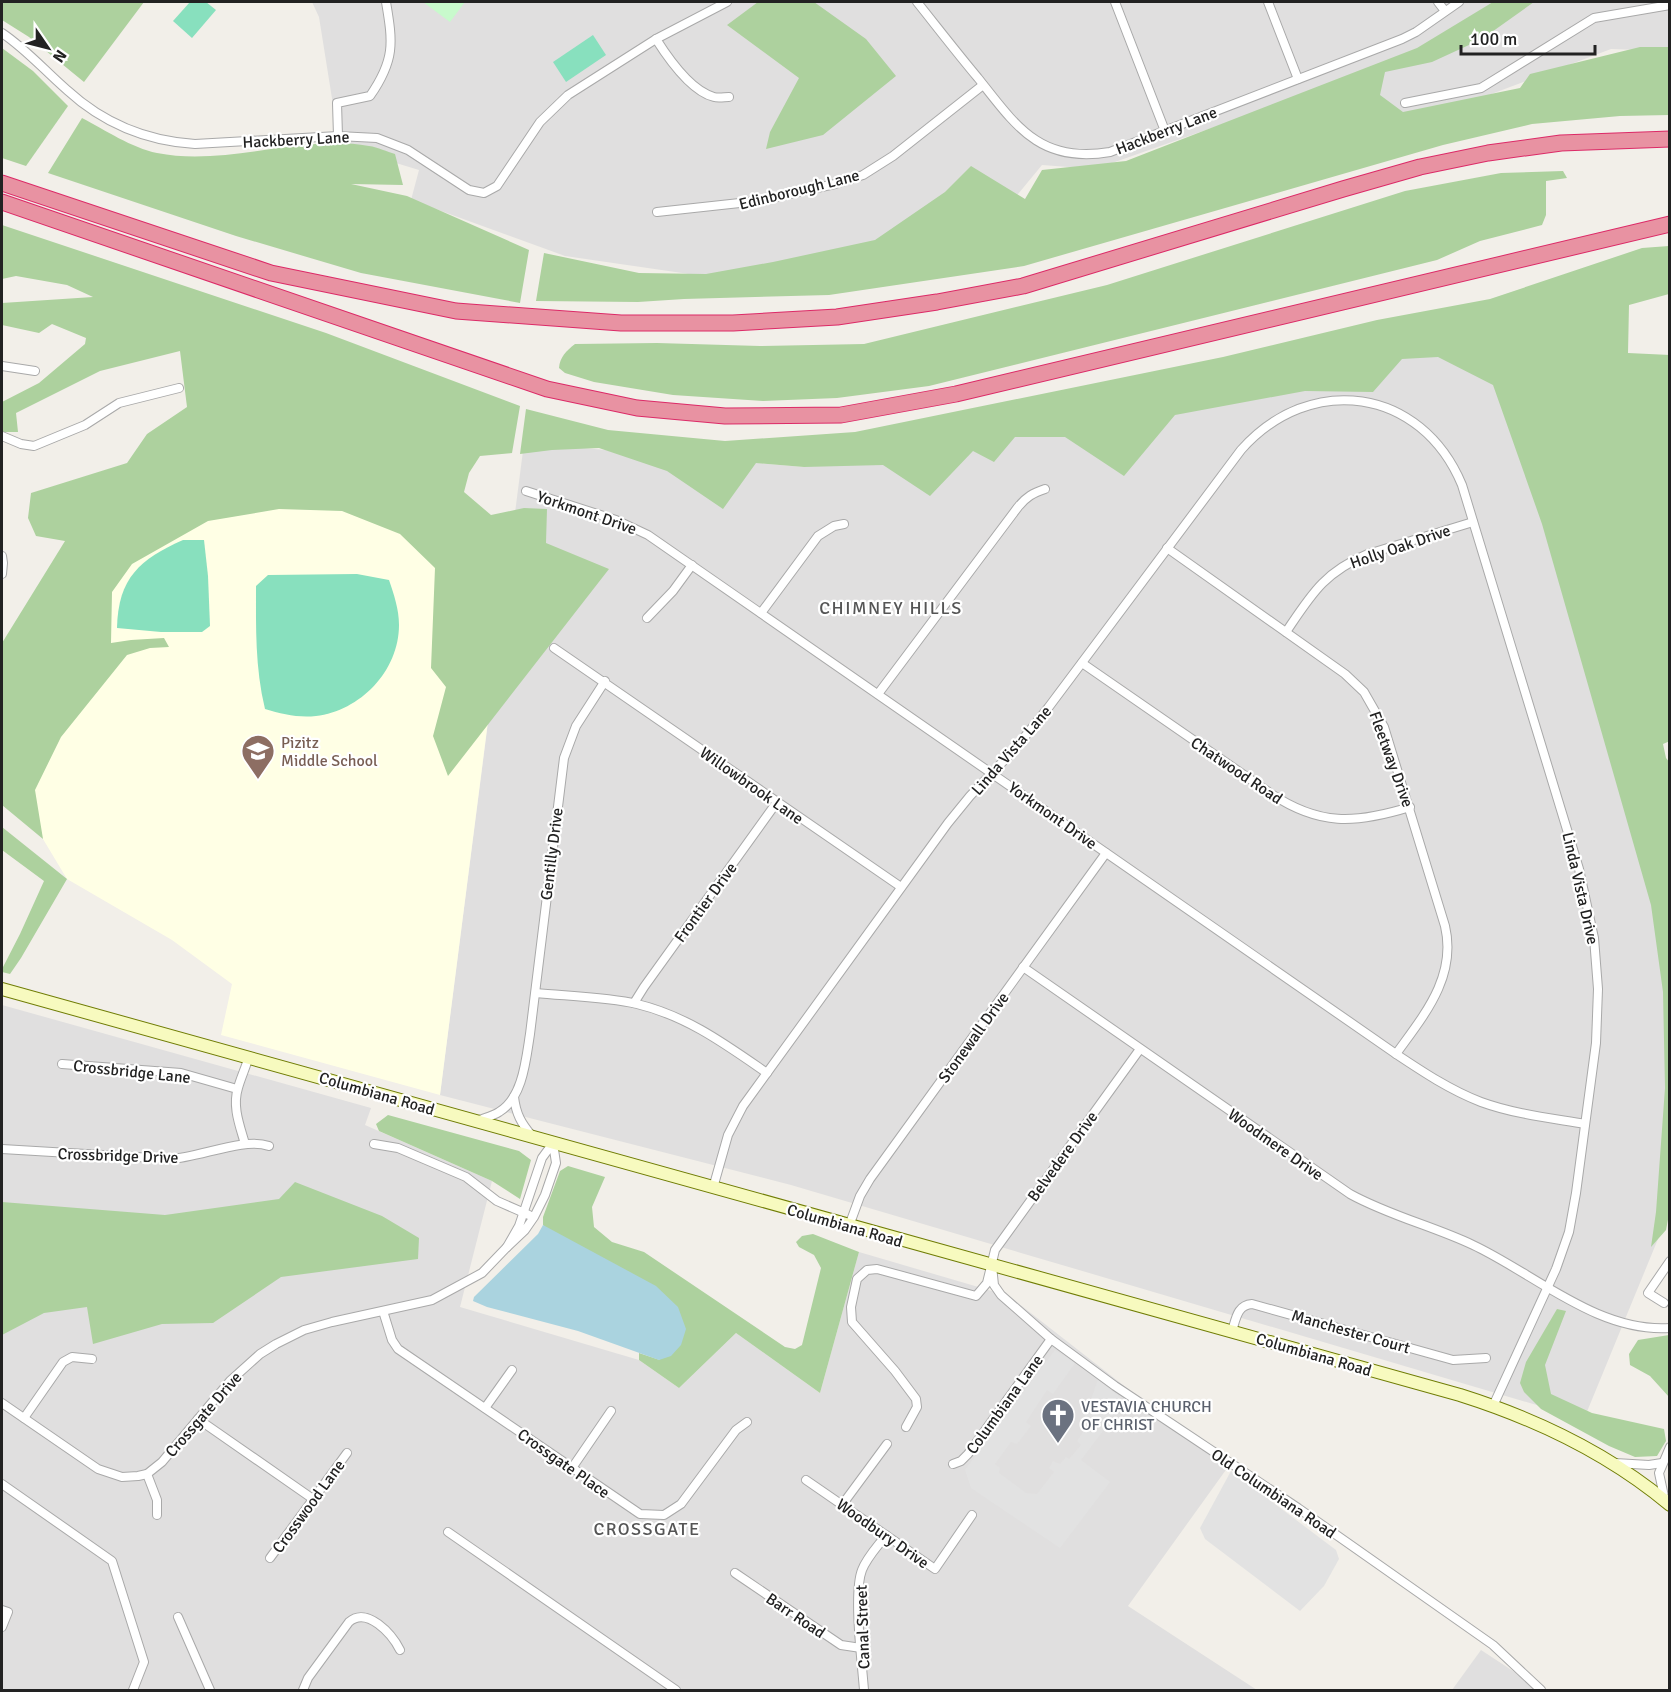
<svg xmlns="http://www.w3.org/2000/svg" width="1671" height="1692" viewBox="0 0 1671 1692" font-family="Signika,sans-serif">
<rect width="100%" height="100%" fill="#f2efe9"/>
<g fill="#e0dfdf">
<polygon points="312,2 1669,2 1670,51 1611,49 1409,125 1320,90 1095,169 1042,165 985,234 758,284 565,256 411,200 419,170 337,145 338,136 319,17"/>
<polygon points="1436,349 1501,379 1665,883 1670,1131 1658,1239 1584,1419 791,1185 440,1095 524,443 804,467"/>
<polygon points="2,1005 371,1108 365,1125 492,1181 460,1307 639,1360 679,1388 736,1333 820,1393 859,1252 1009,1296 1228,1467 1128,1606 1257,1690 2,1690"/>
<polygon points="1481,1650 1542,1690 1452,1690"/>
</g>
<polygon fill="#ffffe5" points="345,491 508,565 440,1095 221,1035 232,984 172,940 67,879 43,839 29,803 88,599 129,551 221,502"/>
<g fill="#add19e">
<polygon points="2,2 144,2 84,82 29,37 2,20"/>
<polygon points="758,2 814,2 866,39 896,76 823,135 766,149 770,132 799,78 727,25"/>
<polygon points="1493,2 1534,2 1482,39 1432,62 1385,72 1380,95 1403,112 1520,88 1530,74 1640,47 1669,47 1669,115 1620,116 1532,124 1443,145 1024,266 829,295 684,299 638,302 536,301 544,253 639,273 706,274 773,262 875,240 945,192 971,166 1025,199 1042,170 1126,161 1417,48"/>
<polygon points="2,48 33,71 68,106 26,166 2,158"/>
<path d="M82,118C105,130 132,148 157,153C226,167 300,134 369,146C378,147 387,152 395,154L403,185L351,184L407,196L529,250L520,303L361,273L236,236L48,173Z"/>
<path d="M1563,171L1567,178L1546,181V215L1542,225L1480,241L1437,260L929,386L837,398L763,401L673,395L594,382L565,373L559,368C560,357 566,351 575,344L657,343L760,346L864,344L1107,285L1405,191L1501,173Z"/>
<polygon points="2,225 326,333 520,406 512,453 480,456 469,473 464,492 491,515 524,508 547,509 546,543 609,569 448,776 433,736 446,687 431,668 435,568 400,534 342,511 279,509 208,521 132,564 112,592 111,643 131,640 164,638 169,647 150,648 127,655 61,737 35,790 43,839 2,805 2,643 65,541 36,536 28,518 31,493 127,463 147,434 187,407 180,351 100,371 16,413 18,432 2,432 2,402 39,383 85,344 86,338 52,324 39,333 2,325 2,303 93,297 67,285 16,276 2,279"/>
<polygon points="1669,246 1669,294 1629,305 1628,353 1670,355 1670,741 1663,744 1666,758 1670,763 1670,1209 1666,1230 1651,1247 1656,1212 1665,1088 1663,992 1651,905 1542,524 1493,385 1438,357 1402,359 1373,392 1305,391 1175,415 1124,476 1065,437 1015,437 994,462 973,451 930,496 883,465 804,467 756,463 723,509 667,471 599,448 552,450 520,454 526,409 608,430 725,441 855,432 1223,357 1377,320 1490,299 1642,248"/>
<polygon points="2,827 67,879 21,958 10,974 2,972 2,969 20,934 44,881 2,850"/>
<polygon points="388,1115 519,1151 531,1160 520,1199 492,1181 379,1131 376,1124"/>
<polygon points="568,1166 605,1177 592,1207 594,1227 612,1242 644,1252 785,1347 795,1349 802,1345 821,1268 814,1255 799,1247 796,1242 802,1236 813,1234 859,1252 820,1393 736,1333 679,1388 639,1360 639,1353 660,1360 543,1225 543,1217 560,1171"/>
<polygon points="295,1182 382,1216 419,1238 418,1259 281,1277 213,1323 162,1324 93,1344 87,1307 44,1313 2,1335 2,1202 165,1215 279,1199"/>
<polygon points="1557,1309 1566,1311 1545,1365 1551,1394 1592,1413 1664,1429 1666,1441 1657,1456 1635,1457 1609,1446 1541,1409 1524,1392 1520,1383 1526,1362"/>
<polygon points="1669,1335 1670,1335 1669,1397 1650,1376 1630,1365 1629,1354 1638,1340"/>
</g>
<polygon fill="#c8facc" points="423,2 465,2 450,22"/>
<g fill="#88e0be">
<polygon points="190,2 206,2 216,10 192,38 173,21"/>
<polygon points="593,35 606,55 566,82 553,62"/>
<path d="M183,540H204L208,576L210,626L202,632H161L117,628C118,578 140,559 183,540Z"/>
<path d="M357,574L389,580C394,595 399,609 399,625C399,671 360,711 316,716C298,718 282,714 265,709C255,667 256,628 256,586L268,575Z"/>
</g>
<g fill="#e2e2e2">
<polygon points="1055,1350 1075,1363 1053,1394 1047,1390 1026,1422 1031,1426 1017,1444 1011,1442 995,1464 1000,1468 999,1473 1026,1493 1037,1494 1054,1472 1049,1468 1053,1461 1060,1464 1066,1457 1069,1459 1081,1445 1077,1441 1089,1423 1084,1418 1098,1380 1120,1397 1109,1423 1081,1460 1110,1482 1060,1548 971,1488 965,1470"/>
<polygon points="1231,1471 1336,1550 1339,1559 1324,1586 1300,1611 1205,1539 1200,1528"/>
</g>
<polygon fill="#aad3df" points="543,1225 656,1286 678,1307 686,1329 681,1345 671,1356 659,1360 578,1331 487,1307 473,1301 474,1297 538,1234"/>
<g fill="none" stroke-linecap="round" stroke-linejoin="round">
<defs>
<g id="minor">
<path d="M917,2C937,27 957,53 978,78C1016,126 1040,164 1110,152L1402,39L1416,32L1459,2"/>
<polyline points="1115,2 1165,131"/>
<polyline points="1268,2 1298,79"/>
<polyline points="1438,2 1445,11"/>
<path d="M2,33C26,49 45,71 67,90C103,123 146,141 195,144L338,136L377,138L408,150L469,190L484,193L497,186L540,122L568,95L656,39L727,2"/>
<path d="M656,39C668,58 691,91 714,97C718,98 725,97 729,97"/>
<polyline points="1405,103 1481,88 1594,18 1670,5"/>
<path d="M338,136L337,103L370,96C395,60 393,43 386,2"/>
<polyline points="657,212 758,201 835,184 863,175 893,156 983,85"/>
<polyline points="2,366 35,371"/>
<polyline points="2,436 21,444 34,446 85,425 119,403 179,388"/>
<path d="M526,491L616,520L648,535L1396,1054C1423,1072 1450,1090 1481,1102C1514,1114 1550,1118 1585,1124"/>
<path d="M1167,548L1345,674L1364,692L1384,727L1445,926C1457,977 1424,1015 1396,1054"/>
<polyline points="2,556 3,563 2,574"/>
<polyline points="761,613 818,536 834,526 844,524"/>
<polyline points="647,618 673,591 692,565"/>
<path d="M1286,632C1311,595 1324,572 1368,554L1473,522"/>
<polyline points="554,648 901,887"/>
<path d="M1082,663L1270,793C1319,826 1355,824 1410,807"/>
<path d="M878,694L1018,507C1026,497 1033,493 1045,489"/>
<path d="M1023,967L1350,1194C1390,1216 1433,1226 1473,1245C1535,1274 1598,1333 1670,1328"/>
<path d="M536,993C566,996 607,997 637,1004C687,1016 725,1044 767,1073"/>
<polyline points="634,1003 644,987 777,802"/>
<polyline points="62,1064 181,1073 237,1089"/>
<path d="M514,1097C516,1114 521,1123 532,1136"/>
<path d="M477,1121C484,1118 493,1116 499,1112C523,1098 526,1059 530,1034L564,758L576,726L605,681"/>
<polygon points="553,1143 556,1163 545,1195 534,1217 525,1230 507,1247 519,1226 542,1158"/>
<path d="M245,1144C240,1126 232,1107 238,1088C241,1077 246,1067 249,1056"/>
<polyline points="374,1144 398,1148 466,1177 497,1201 529,1215"/>
<path d="M2,1149L170,1159C199,1158 243,1137 269,1146"/>
<path d="M713,1188L728,1135L743,1106L948,823L970,796L1014,750L1048,708L1241,450C1310,372 1421,387 1462,485L1579,869L1594,938L1598,989L1596,1043L1576,1193L1569,1232L1556,1269L1493,1406"/>
<polyline points="849,1226 860,1196 870,1179 1106,853"/>
<polyline points="992,1266 994,1285 1001,1295 1051,1339 1115,1386 1298,1508 1493,1645 1541,1690"/>
<polyline points="1664,1303 1648,1293 1670,1261"/>
<polyline points="383,1311 392,1340 398,1349 640,1514 664,1515 681,1504 736,1430 747,1422"/>
<path d="M1232,1331C1236,1319 1237,1305 1252,1304L1453,1360L1486,1358"/>
<polyline points="2,1403 98,1469 122,1477 138,1476 147,1474 162,1462 230,1381 260,1354 276,1344 304,1330 332,1322 432,1300 482,1273 507,1247"/>
<polyline points="485,1408 512,1370"/>
<polyline points="24,1418 63,1362 72,1357 92,1359"/>
<polyline points="198,1419 313,1499"/>
<polyline points="906,1427 917,1407 916,1399 895,1371 852,1322 851,1307 857,1279 867,1270 877,1269 976,1296 987,1283 995,1250 1140,1049"/>
<polyline points="1615,1463 1649,1465 1662,1463"/>
<polyline points="953,1464 961,1461 968,1454 1051,1339"/>
<polyline points="572,1468 611,1411"/>
<polyline points="147,1474 157,1500 157,1515"/>
<polyline points="806,1480 935,1569 972,1515"/>
<polyline points="2,1484 112,1561 144,1662 133,1690"/>
<polyline points="1665,1501 1659,1473 1670,1447"/>
<polyline points="842,1505 887,1444"/>
<polyline points="448,1532 676,1690"/>
<polyline points="270,1558 347,1453"/>
<polyline points="735,1573 841,1645 861,1648"/>
<polyline points="2,1610 8,1612 2,1627"/>
<polyline points="178,1617 210,1690"/>
<path d="M303,1690L308,1678L349,1622C367,1606 392,1634 400,1650"/>
<path d="M864,1690C862,1663 853,1593 862,1570C867,1557 878,1546 886,1535"/>
</g>
<path id="secondary" d="M2,989L1460,1395C1536,1419 1608,1453 1670,1505"/>
<g id="motorway">
<polyline points="2,183 271,273 456,311 621,323 733,323 837,317 937,302 1023,286 1343,189 1420,167 1488,153 1561,143 1670,139"/>
<polyline points="2,202 547,389 637,408 725,416 841,415 956,394 1670,224"/>
</g>
</defs>
<use href="#minor" stroke="#a9a9a9" stroke-width="10"/>
<use href="#secondary" stroke="#707d05" stroke-width="14"/>
<use href="#motorway" stroke="#dc2a67" stroke-width="17"/>
<use href="#minor" stroke="#fff" stroke-width="8"/>
<use href="#secondary" stroke="#f7fabf" stroke-width="12"/>
<use href="#motorway" stroke="#e892a2" stroke-width="15"/>
</g>
<defs>
<symbol id="school-pin" viewBox="-11 -11 22 30"><path d="M0 17L-7.5 6A9.5 9.5 0 1 1 7.5 6Z" fill="#8d6e63" stroke="#fff"/><path d="M0-5L7-2L0 1L-7-2ZM-4 1L0 2.5L4 1V4Q0 6-4 4Z" fill="#fff"/></symbol>
<symbol id="church-pin" viewBox="-11 -11 22 30"><path d="M0 17L-7.5 6A9.5 9.5 0 1 1 7.5 6Z" fill="#6b7280" stroke="#fff"/><path d="M-1.2-6h2.4v3.5h3.3v2.4h-3.3V6h-2.4V-.1h-3.3v-2.4h3.3Z" fill="#fff"/></symbol>
</defs>
<g fill-rule="evenodd">
<use href="#school-pin" x="239" y="732" width="38" height="52"/>
<use href="#church-pin" x="1039" y="1396" width="38" height="52"/>
</g>
<g text-anchor="middle" stroke-width="4.5" stroke-linejoin="round" paint-order="stroke">
<g font-size="16" fill="#222" stroke="#fff">
<text transform="translate(1166 130) rotate(-21)" y="6">Hackberry Lane</text>
<text transform="translate(296 139) rotate(-3)" y="6">Hackberry Lane</text>
<text transform="translate(799 189) rotate(-14)" y="6">Edinborough Lane</text>
<text transform="translate(587 512) rotate(19)" y="6">Yorkmont Drive</text>
<text transform="translate(1400 546) rotate(-19)" y="6">Holly Oak Drive</text>
<text transform="translate(1011 750) rotate(-49)" y="6">Linda Vista Lane</text>
<text transform="translate(1392 759) rotate(70)" y="6">Fleetway Drive</text>
<text transform="translate(1237 770) rotate(34)" y="6">Chatwood Road</text>
<text transform="translate(752 785) rotate(35)" y="6">Willowbrook Lane</text>
<text transform="translate(1053 815) rotate(35)" y="6">Yorkmont Drive</text>
<text transform="translate(551 854) rotate(-83)" y="6">Gentilly Drive</text>
<text transform="translate(1581 888) rotate(77)" y="6">Linda Vista Drive</text>
<text transform="translate(705 902) rotate(-54)" y="6">Frontier Drive</text>
<text transform="translate(973 1037) rotate(-54)" y="6">Stonewall Drive</text>
<text transform="translate(132 1071) rotate(6)" y="6">Crossbridge Lane</text>
<text transform="translate(377 1093) rotate(16)" y="6">Columbiana Road</text>
<text transform="translate(1276 1144) rotate(35)" y="6">Woodmere Drive</text>
<text transform="translate(118 1155) rotate(2)" y="6">Crossbridge Drive</text>
<text transform="translate(1062 1156) rotate(-54)" y="6">Belvedere Drive</text>
<text transform="translate(845 1225) rotate(16)" y="6">Columbiana Road</text>
<text transform="translate(1351 1331) rotate(16)" y="6">Manchester Court</text>
<text transform="translate(1314 1354) rotate(16)" y="6">Columbiana Road</text>
<text transform="translate(1004 1404) rotate(-54)" y="6">Columbiana Lane</text>
<text transform="translate(203 1414) rotate(-49)" y="6">Crossgate Drive</text>
<text transform="translate(564 1463) rotate(35)" y="6">Crossgate Place</text>
<text transform="translate(1274 1493) rotate(34)" y="6">Old Columbiana Road</text>
<text transform="translate(308 1506) rotate(-54)" y="6">Crosswood Lane</text>
<text transform="translate(883 1533) rotate(35)" y="6">Woodbury Drive</text>
<text transform="translate(796 1615) rotate(34)" y="6">Barr Road</text>
<text transform="translate(862 1627) rotate(-92)" y="6">Canal Street</text>
</g>
<g font-size="16" fill="#785e54" stroke="#fff" text-anchor="start">
<text x="281" y="748">Pizitz<tspan x="281" dy="18">Middle School</tspan></text>
</g>
<g font-size="16" fill="#5b616d" stroke="#fff" text-anchor="start">
<text x="1081" y="1412">VESTAVIA CHURCH<tspan x="1081" dy="18">OF CHRIST</tspan></text>
</g>
<g font-size="18" letter-spacing="1.5" fill="#555" stroke="#fff">
<text x="891" y="614">CHIMNEY HILLS</text>
<text x="647" y="1535">CROSSGATE</text>
</g>
</g>
<rect width="1671" height="1692" fill="none" stroke="#222222" stroke-width="6"/>
<g transform="translate(48 48) rotate(125)" stroke="#ffffff" stroke-width="4.5" paint-order="stroke">
<path d="M0-4.5L10 22L0 15L-10 22Z" fill="#222222"/>
<text y="-9" font-size="16" font-weight="bold" text-anchor="middle" fill="#222222">N</text>
</g>
<path d="M1461 45v9h134v-9" fill="none" stroke="#222222" stroke-width="3"/>
<text x="1470" y="45" font-size="18" fill="#222222" stroke="#ffffff" stroke-width="4.5" paint-order="stroke">100 m</text>
</svg>
